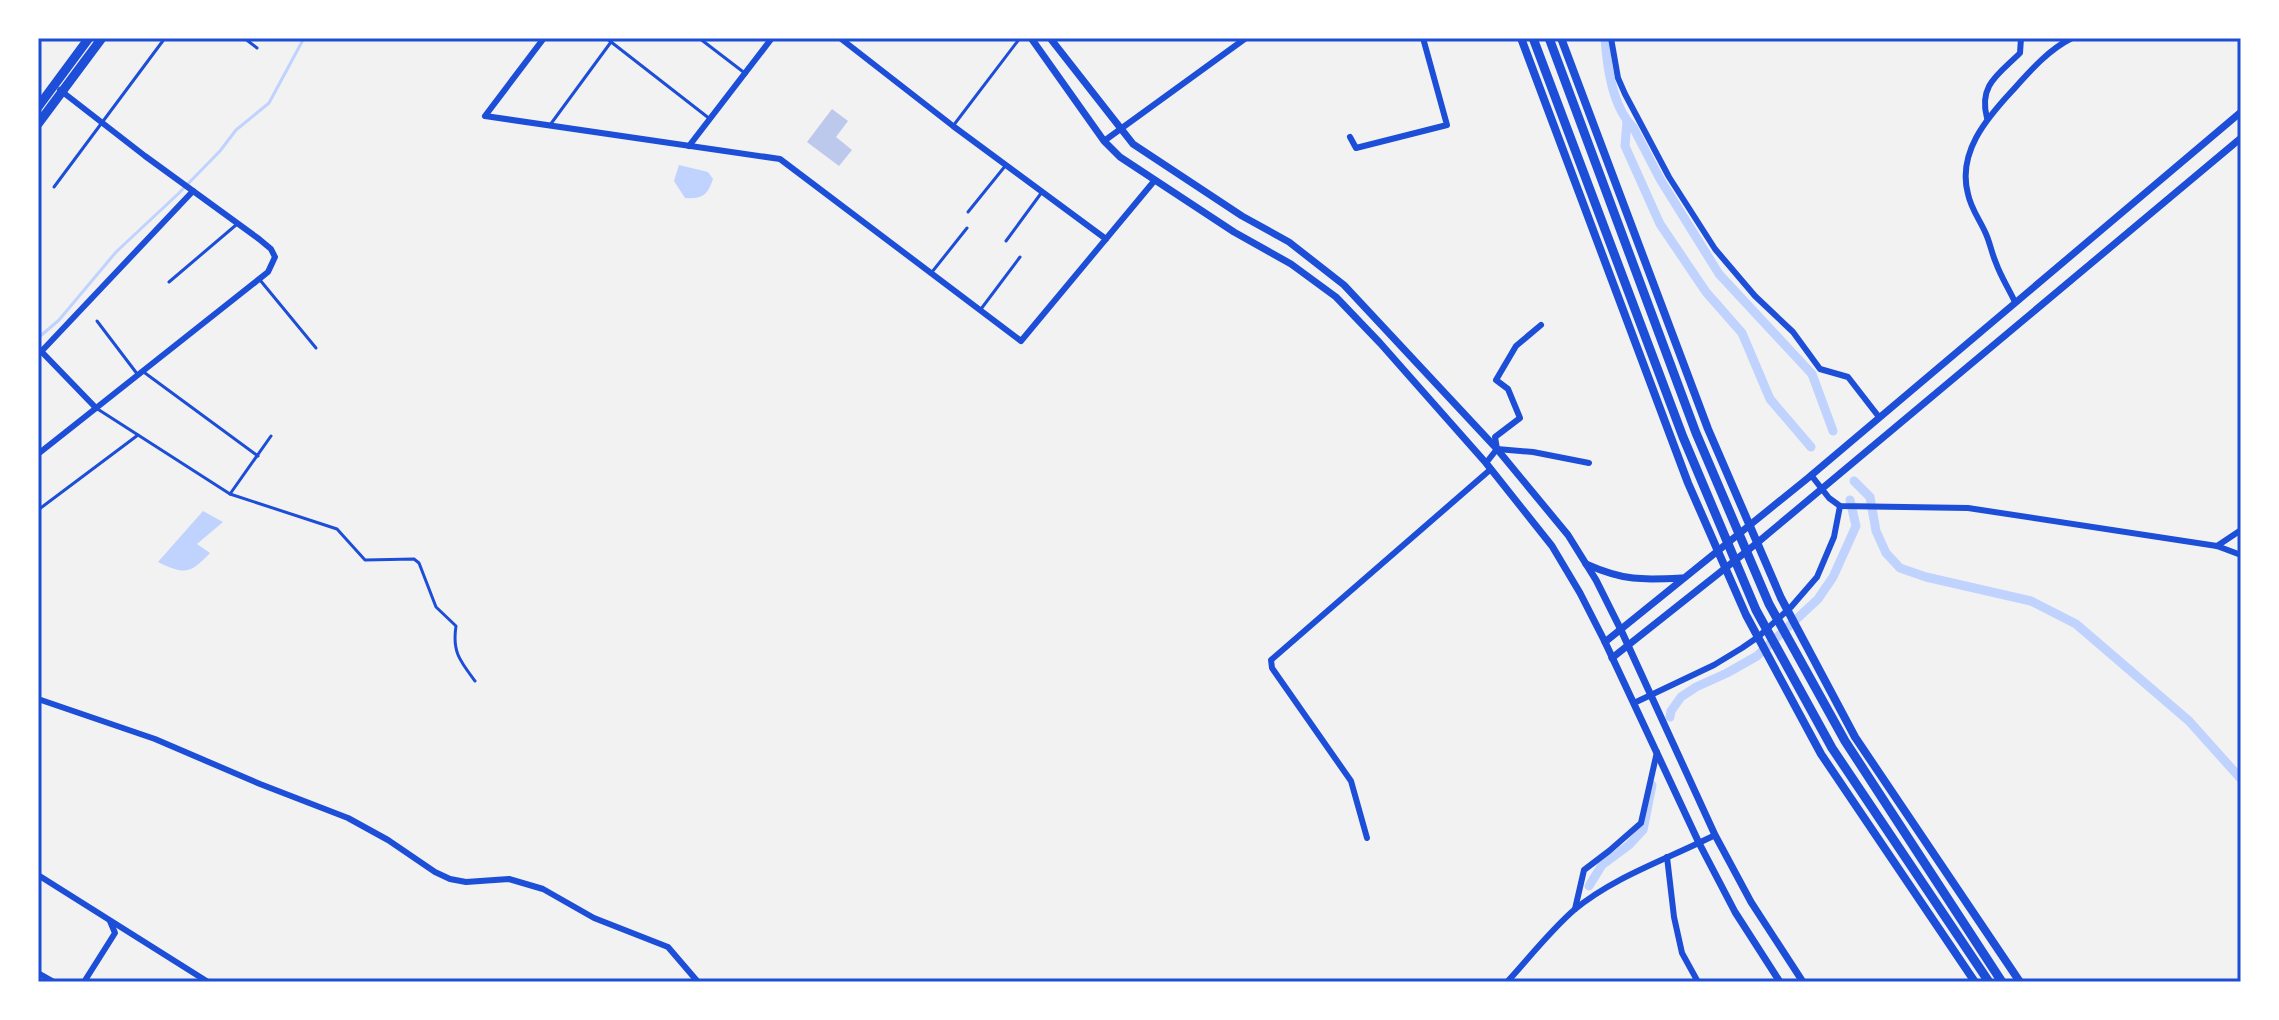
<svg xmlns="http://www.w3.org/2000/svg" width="2279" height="1020" viewBox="0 0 2279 1020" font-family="'Titillium Web',sans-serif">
<rect width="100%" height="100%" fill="#f2f2f2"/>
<g fill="#bfd3fe">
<path d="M679,165L708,172L713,179C707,196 702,199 685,198L674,181Z"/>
<path d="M203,511L223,522L197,544L210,553C190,574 185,575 158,562Z"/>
</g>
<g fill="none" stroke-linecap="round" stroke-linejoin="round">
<polyline stroke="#bfd3fe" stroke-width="3" points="38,338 59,320 116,252 178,194 220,151 236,130 269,103 304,38"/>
<g stroke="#bfd3fe" stroke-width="9">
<path d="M1605,38C1607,66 1612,107 1633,127L1660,179L1719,274L1812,374L1833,431"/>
<polyline points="1627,121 1625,146 1660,224 1706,292 1742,333 1770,399 1811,447"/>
<polyline points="1854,481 1870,497 1876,531 1886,553 1900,568 1926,577 2031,601 2076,624 2189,721 2241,779"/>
<polyline points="1670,717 1671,711 1681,697 1696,687 1727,673 1757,656 1818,599 1833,577 1856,526 1850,500"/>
<polyline points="1589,886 1602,865 1629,845 1643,830 1652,785"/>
</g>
</g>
<polygon fill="#bdc9ec" points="832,109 848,121 836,137 852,150 839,166 807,142"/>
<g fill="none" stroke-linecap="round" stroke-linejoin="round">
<g stroke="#1d4ed8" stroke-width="3">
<polyline points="244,38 257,48"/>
<polyline points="606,38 710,119"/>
<polyline points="699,38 746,74"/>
<polyline points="550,125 611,42"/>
<polyline points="953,126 1020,38"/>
<polyline points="54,187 165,38"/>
<polyline points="968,212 1006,165"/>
<polyline points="1006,241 1042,192"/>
<polyline points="932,272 967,228"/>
<polyline points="260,280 316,348"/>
<polyline points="169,282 236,225"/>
<polyline points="981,309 1020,257"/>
<polyline points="97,321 138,375"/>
<polyline points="145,373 258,456"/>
<path d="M96,408L230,494L337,529L365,560L414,559L419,563L436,607L456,626C452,652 460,661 475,681"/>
<polyline points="230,494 271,436"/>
<polyline points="38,510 138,435"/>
</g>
<g stroke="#1d4ed8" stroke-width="6">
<polyline points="544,38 485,116 780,159 1021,341 1155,180"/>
<polyline points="840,38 953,126 1106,239"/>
<polyline points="1611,38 1618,78 1625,94 1669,177 1715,249 1755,296 1793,332 1820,369 1848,377 1879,417"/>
<path d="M1987,118C1978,85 1999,74 2020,53L2021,38"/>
<polyline points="1350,137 1356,148 1447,125 1423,38"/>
<polyline points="1104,141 1246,38"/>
<polyline points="689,146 772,38"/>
<path d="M2015,302C2009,289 2001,277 1996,263C1992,254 1990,243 1986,234C1980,220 1971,209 1968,194C1957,153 1986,119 2012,91C2030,71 2048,50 2072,38"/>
<polyline points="38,348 96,408"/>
<polyline points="38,355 193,191"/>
<polyline points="1497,449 1495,437 1520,418 1508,389 1496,380 1516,346 1541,325"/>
<polyline points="38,454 268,272 275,257 271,249 259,239 145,156 60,90"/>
<polyline points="1486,463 1497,449 1533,452 1589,463"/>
<polyline points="1811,475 1829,498 1840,506 1968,508 2217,546 2241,555"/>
<polyline points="2217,546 2241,530"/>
<polyline points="38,699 155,739 260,784 348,818 388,840 435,872 450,879 466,882 509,879 543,889 594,918 668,947 698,982"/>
<polyline points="1634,703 1714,665 1742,648 1758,637 1791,607 1817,577 1834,537 1840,506"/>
<polyline points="1367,838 1351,781 1272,668 1271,660 1491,469"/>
<polyline points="1667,857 1674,917 1682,953 1698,982"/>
<polyline points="38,875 208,982"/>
<polyline points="1575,909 1584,870 1609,851 1641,823 1657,752"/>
<polyline points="38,973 54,982"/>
<polyline points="84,982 115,933 110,921"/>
<path d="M1507,982C1529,958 1550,931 1574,910C1615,876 1668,859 1715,835"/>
</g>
<g stroke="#1d4ed8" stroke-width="7">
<polyline points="1031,38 1104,141 1120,157 1234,232 1291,264 1336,297 1380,343 1486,463 1552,546 1580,593 1605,642 1699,843 1735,912 1780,982"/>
<polyline points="1050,38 1133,144 1242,216 1289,242 1344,285 1497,449 1568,535 1596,580 1621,630 1715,835 1751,902 1803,982"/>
<path d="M1586,564C1624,581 1642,580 1682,578"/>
<polyline points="1605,642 1808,478 2241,112"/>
<polyline points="1612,658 1757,543 2241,138"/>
</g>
<g stroke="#1d4ed8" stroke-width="8">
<polyline points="1521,38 1688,483 1746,615 1821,754 1975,982"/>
<polyline points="1561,38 1708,429 1781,598 1855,737 2020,982"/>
</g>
<g stroke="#1d4ed8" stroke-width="9">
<polyline points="38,107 89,38"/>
<polyline points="38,124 102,38"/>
</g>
<g stroke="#1d4ed8" stroke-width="9">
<polyline points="1533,38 1683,437 1756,610 1832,748 1989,982"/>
<polyline points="1549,38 1696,433 1769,604 1845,741 2002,982"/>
</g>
</g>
<rect width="2279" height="1020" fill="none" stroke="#ffffff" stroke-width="80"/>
<rect x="40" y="40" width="2199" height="940" fill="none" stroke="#1d4ed8" stroke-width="3"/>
</svg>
